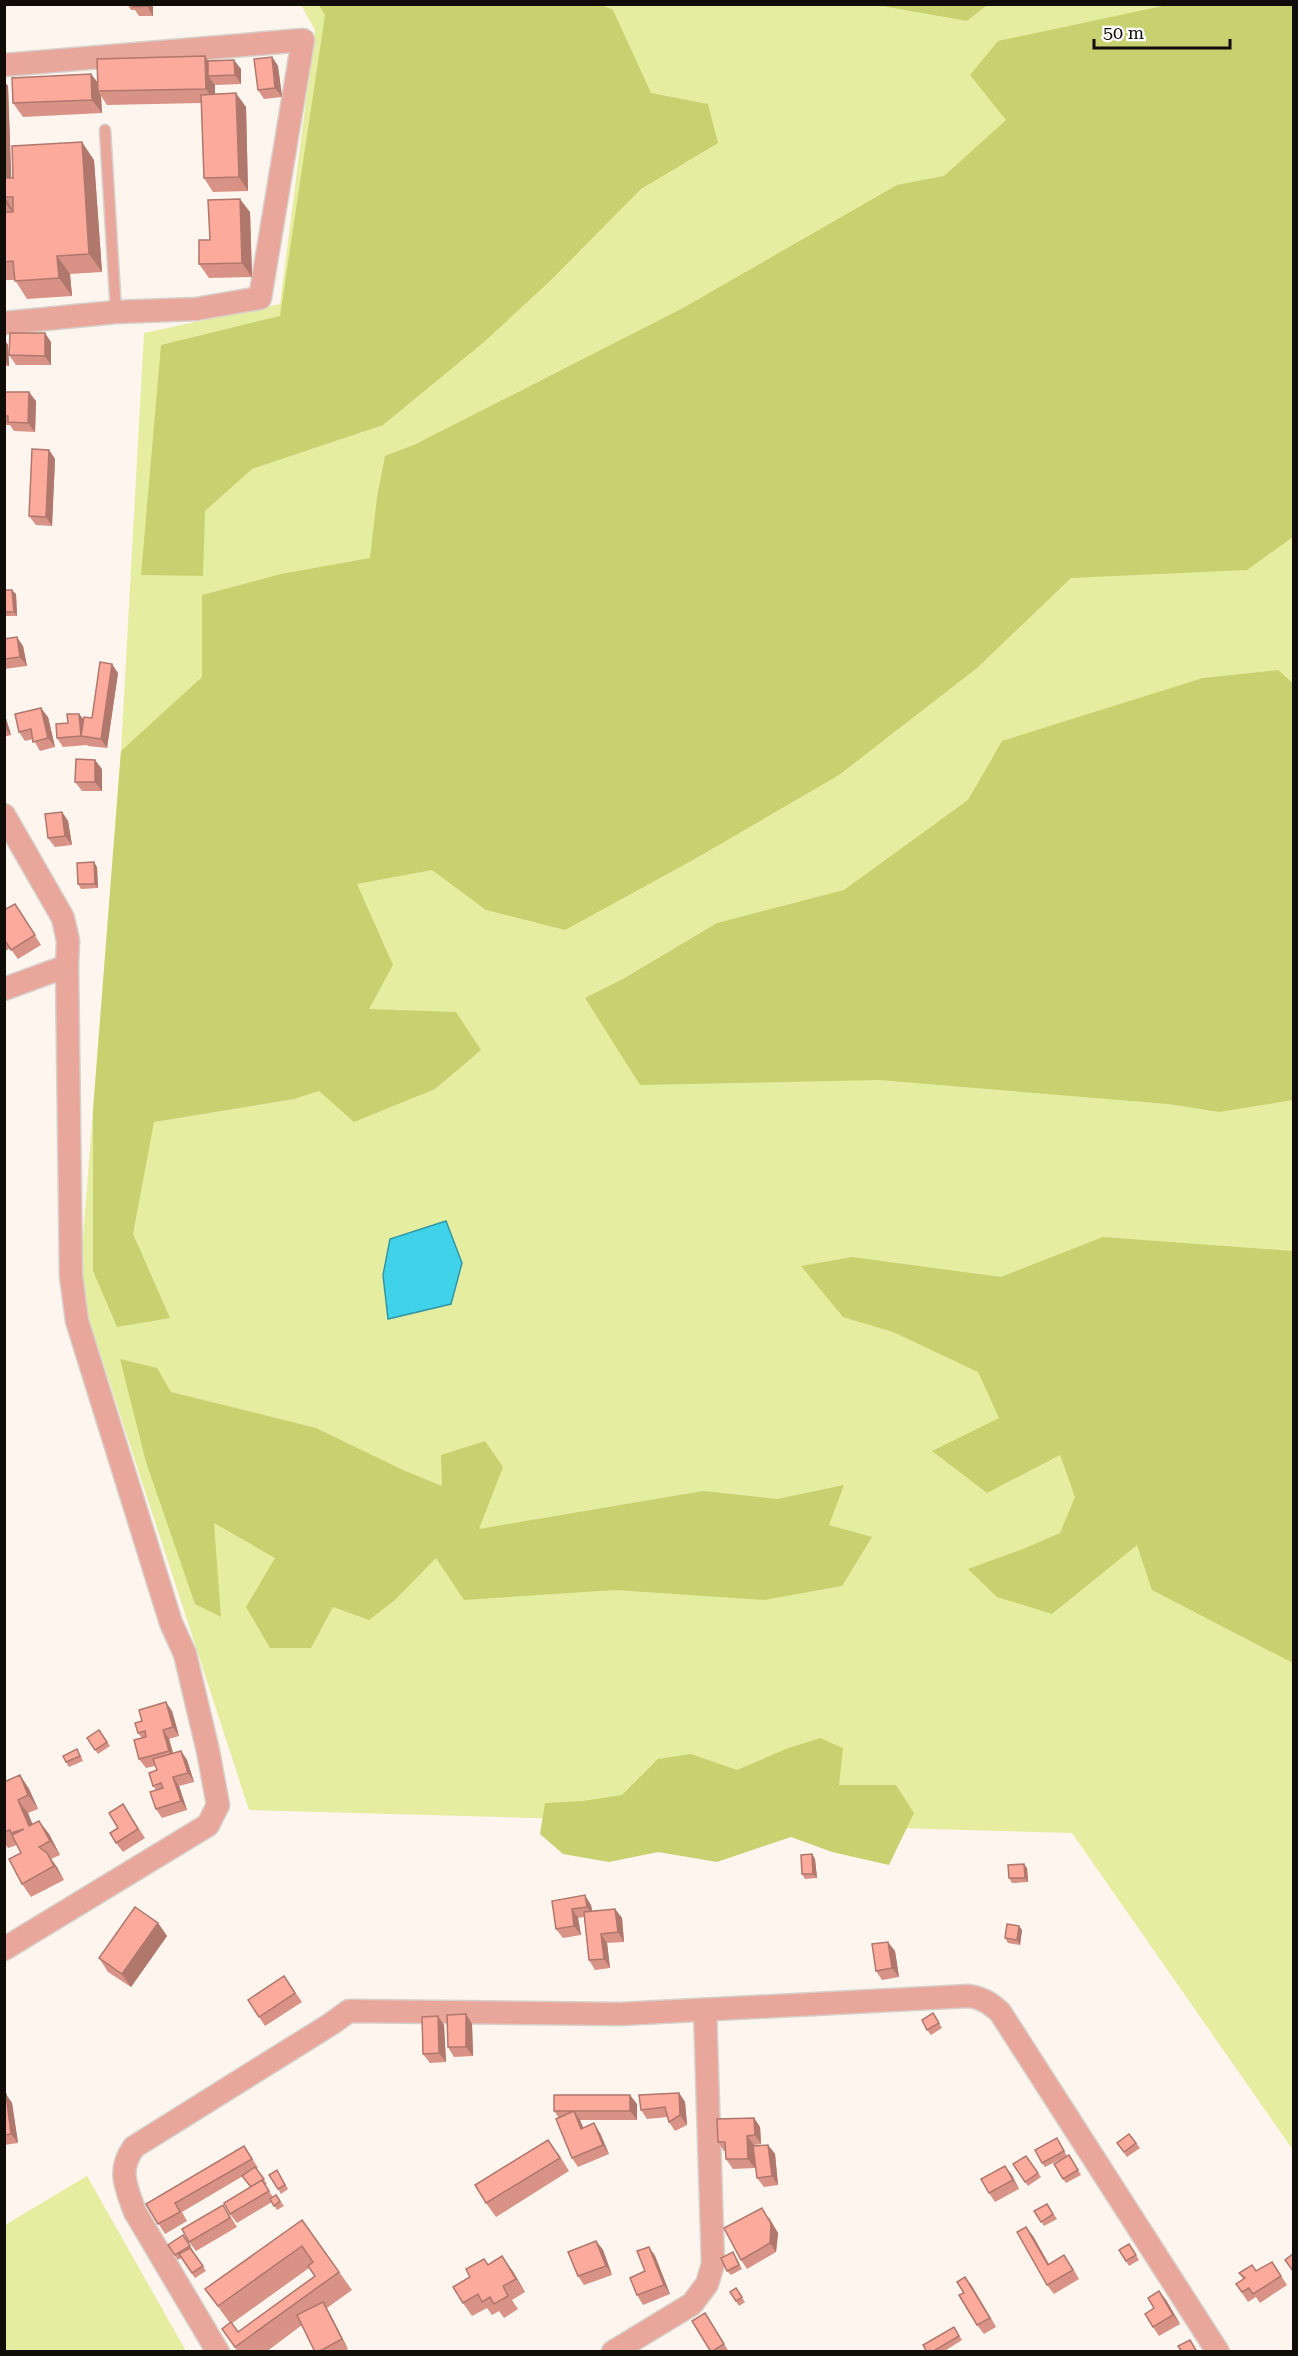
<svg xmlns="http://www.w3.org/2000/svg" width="1298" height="2356" viewBox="0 0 1298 2356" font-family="'Roboto Serif',serif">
<rect width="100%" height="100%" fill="#fef5ef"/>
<g fill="#e5eda1">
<polygon points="301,5 1293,5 1293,2150 1072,1833 249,1810 79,1289 121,751 144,333 280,304 315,30"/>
<polygon points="87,2176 186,2351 5,2351 5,2225"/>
</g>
<g fill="#c8d16f">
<polygon points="1172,4 1293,5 1293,537 1247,570 1071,578 977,668 839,775 693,860 565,930 486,910 432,870 357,884 393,965 369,1009 456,1012 481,1050 435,1089 354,1122 319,1091 294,1099 154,1122 133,1234 170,1318 117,1327 93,1271 93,1111 121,751 202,677 202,595 281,574 370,558 377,497 385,456 416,444 683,308 897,185 944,176 1006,120 970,75 998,41"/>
<polygon points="319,5 601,5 613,10 651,93 708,104 718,143 641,189 549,282 484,342 383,425 252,469 205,511 203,576 141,575 161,345 280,316 325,15"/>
<polygon points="877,5 987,4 987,5 967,21"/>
<polygon points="1278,670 1294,684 1293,1100 1219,1112 1168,1104 879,1080 640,1085 585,998 623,979 717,923 844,890 968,800 1002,741 1203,678"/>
<polygon points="1103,1237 1293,1251 1293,1663 1152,1590 1137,1545 1052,1614 997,1597 968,1569 1023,1549 1060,1533 1075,1497 1060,1455 987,1493 932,1451 999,1418 978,1372 893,1332 843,1317 801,1266 852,1257 1001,1277"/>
<polygon points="120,1359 157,1368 171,1392 316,1428 403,1470 442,1486 441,1455 485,1441 503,1467 479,1529 703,1491 777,1499 844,1485 829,1525 872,1537 842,1586 764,1600 615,1590 464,1600 436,1558 395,1600 369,1620 333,1607 311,1648 270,1648 246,1607 275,1558 214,1523 221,1617 195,1604 146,1462"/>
<polygon points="820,1738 843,1748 839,1785 896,1785 914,1813 889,1865 832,1852 791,1837 717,1862 658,1852 609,1862 563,1854 540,1834 545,1803 583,1801 622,1795 658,1759 691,1754 737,1770 786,1749"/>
</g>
<polygon fill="#40d2e8" stroke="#3297a5" stroke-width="1.5" points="446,1221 462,1263 451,1304 388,1319 383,1275 390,1239"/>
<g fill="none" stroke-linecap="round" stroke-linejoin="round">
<defs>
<polyline id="service" points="105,130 116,312"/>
<g id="minor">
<polyline points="4,65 303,40 260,298 196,309 116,312 4,323"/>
<polyline points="4,815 63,918 68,941 67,966 71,1276 77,1321 171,1623 185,1654 208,1751 218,1805 208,1825 4,1949"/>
<polyline points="4,989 67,966"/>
<path d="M218,2352L135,2212C126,2187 117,2170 134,2147L331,2024L349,2011L621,2014L969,1996C982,1998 990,2003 1000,2012L1218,2352"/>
<polyline points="613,2352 692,2304 707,2284 713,2264 705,2010"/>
</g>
</defs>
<use href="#service" stroke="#d8d0ca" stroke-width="13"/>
<use href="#minor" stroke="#d8d0ca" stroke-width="25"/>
<use href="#service" stroke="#e9a69a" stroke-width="10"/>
<use href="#minor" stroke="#e9a69a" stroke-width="22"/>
</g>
<g fill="#d89286" fill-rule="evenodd">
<polygon points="127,4 153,4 153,16 139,16 135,10 131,10"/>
<polygon points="205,56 208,61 241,69 241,84 215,85 215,94 246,107 248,191 213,192 204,178 201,103 107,105 101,96 102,113 23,117 13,103 91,74 98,83"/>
<polygon points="272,57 278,66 282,97 264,99 258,90"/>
<polygon points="4,81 8,86 11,178 94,160 102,272 70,274 72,296 27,299 15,280 4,280"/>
<polygon points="250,212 252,277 209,278 199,264 210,240"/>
<polygon points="4,339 8,345 9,366 4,366"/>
<polygon points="51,342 51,365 16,365 9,355"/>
<polygon points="4,392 36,401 35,432 14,431 10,425 4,425"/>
<polygon points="49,450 55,459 52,526 36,525 29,516"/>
<polygon points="4,590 16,594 17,616 4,616"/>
<polygon points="4,639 23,646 27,666 4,669"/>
<polygon points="118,673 107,748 88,746 87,745 63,747 57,738 68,723 79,714 84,720 92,718"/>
<polygon points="4,712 11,735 4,737"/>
<polygon points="48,717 55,747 40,751 33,739 25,741 19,732"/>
<polygon points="102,769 102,791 82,791 75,782"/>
<polygon points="62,812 68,821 72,845 55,847 48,838"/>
<polygon points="97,867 98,888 81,889 78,884"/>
<polygon points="15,904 41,945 18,959 10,948 4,952 4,910"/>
<polygon points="172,1711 179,1736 169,1739 173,1753 181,1751 187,1760 194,1782 179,1786 187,1810 162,1818 156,1809 156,1790 153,1786 157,1770 155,1766 146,1768 139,1759 142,1738 138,1733"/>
<polygon points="99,1730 110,1746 98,1754 87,1738"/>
<polygon points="80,1754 83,1761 69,1767 66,1762"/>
<polygon points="20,1775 29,1789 38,1809 28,1813 32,1824 39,1821 49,1834 60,1855 51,1859 64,1880 31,1897 22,1884 21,1853 17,1845 8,1848 4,1843 4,1782"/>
<polygon points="123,1804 145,1838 123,1852 116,1843"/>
<polygon points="812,1854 815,1859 817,1878 805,1879 802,1874"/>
<polygon points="1027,1868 1028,1882 1012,1883 1009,1878"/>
<polygon points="552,1901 591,1905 592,1911 615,1909 622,1918 624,1942 607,1943 610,1968 595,1970 589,1960 584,1917 578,1918 581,1935 563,1938 556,1929"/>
<polygon points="158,1923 167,1936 131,1987 108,1972 99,1958"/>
<polygon points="1022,1930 1020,1945 1008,1943 1005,1938"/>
<polygon points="895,1951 899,1977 882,1980 876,1971"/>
<polygon points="284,1976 302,2002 265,2026 248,2000"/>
<polygon points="933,2013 942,2028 931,2035 927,2030"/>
<polygon points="466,2014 472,2024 473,2056 454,2057 448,2047"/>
<polygon points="444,2025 446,2062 430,2063 423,2054"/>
<polygon points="679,2093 685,2102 687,2125 675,2131 669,2122 668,2117 647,2119 641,2110"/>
<polygon points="4,2094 12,2103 18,2143 4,2145"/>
<polygon points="637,2104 637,2120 580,2120 583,2128 600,2133 609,2154 578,2167 572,2158 559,2118 554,2111"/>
<polygon points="754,2118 760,2127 761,2144 754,2145 754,2146 768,2145 775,2154 778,2185 764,2187 757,2178 754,2154 755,2168 733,2169 726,2159 726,2151 724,2151 718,2142"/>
<polygon points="1129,2134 1140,2148 1127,2157 1117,2143"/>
<polygon points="1060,2143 1067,2156 1045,2167 1042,2163"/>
<polygon points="558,2153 569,2171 496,2217 486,2203"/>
<polygon points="250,2155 258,2168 256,2169 267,2184 265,2185 273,2197 276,2195 284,2206 277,2210 272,2202 237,2223 230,2214 251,2187 243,2176 182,2212 187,2221 165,2234 146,2204"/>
<polygon points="1069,2155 1081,2175 1066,2183 1063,2179"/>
<polygon points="1026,2156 1041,2177 1028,2186 1013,2164"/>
<polygon points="1005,2166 1019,2189 995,2202 989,2193"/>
<polygon points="280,2175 288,2189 281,2194 278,2189"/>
<polygon points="1047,2204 1057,2219 1044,2226 1034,2211"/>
<polygon points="229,2214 237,2227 196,2251 189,2242"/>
<polygon points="769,2217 778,2233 776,2252 747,2269 741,2260"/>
<path d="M302,2220L352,2290L327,2308L348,2349L343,2352H315L302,2325L266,2352H238L222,2329L230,2323L205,2289ZM309,2268L315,2277L238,2332L231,2324Z"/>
<polygon points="183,2235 206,2271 195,2278 181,2258 178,2260 168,2245"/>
<polygon points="1033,2236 1049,2264 1071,2265 1079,2279 1054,2294 1047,2285"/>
<polygon points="596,2241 603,2250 612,2275 584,2285 578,2276"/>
<polygon points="1129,2244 1139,2260 1129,2266 1119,2250"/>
<polygon points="649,2247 655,2256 670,2294 643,2305 637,2295 645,2271"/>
<polygon points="736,2257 742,2269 731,2275 727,2271"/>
<polygon points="488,2265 512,2270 525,2292 512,2300 518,2309 504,2318 499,2311 492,2315 487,2308 472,2316 463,2303 470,2277"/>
<polygon points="1256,2271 1278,2271 1287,2285 1260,2303 1256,2297 1248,2302 1236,2284 1243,2279 1239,2273"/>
<polygon points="965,2277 996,2327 984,2334 977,2325 964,2293"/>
<polygon points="736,2288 745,2302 739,2306 730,2292"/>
<polygon points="1166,2300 1180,2324 1159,2336 1153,2327 1154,2308"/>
<polygon points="705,2313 711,2322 729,2352 711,2352"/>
<polygon points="954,2327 962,2340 943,2352 927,2352"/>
</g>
<g fill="#b0776d">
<polygon points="147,4 153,4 153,16 147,6"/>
<polygon points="205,56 214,70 208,76 215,85 215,103 206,89"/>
<polygon points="272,57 278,66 282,97 275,88"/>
<polygon points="234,60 241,69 241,84 235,75"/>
<polygon points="91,74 101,87 98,91 101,96 102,113 92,100"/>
<polygon points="4,81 8,86 12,197 5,197 12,209 13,213 4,201"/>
<polygon points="236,93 246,107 248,191 239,177"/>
<polygon points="82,142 94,160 102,272 89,254"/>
<polygon points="240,199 250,212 252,277 242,263"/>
<polygon points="57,256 70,274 72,296 59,278"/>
<polygon points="45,333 51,342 51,365 45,356"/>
<polygon points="4,339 8,345 9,366 4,359"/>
<polygon points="29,392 36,401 35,432 28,423"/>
<polygon points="49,450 55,459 52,526 46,517"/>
<polygon points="12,590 16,594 17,616 14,612"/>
<polygon points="17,637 23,646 27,666 20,657"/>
<polygon points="112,664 118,673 107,748 101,739"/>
<polygon points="41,708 48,717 55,747 48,738"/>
<polygon points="4,712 11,735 4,727"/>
<polygon points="79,714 86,723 81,736 87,745 81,736"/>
<polygon points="95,760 102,769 102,791 95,782"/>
<polygon points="62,812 68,821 72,845 65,836"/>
<polygon points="94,862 97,867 98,888 95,884"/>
<polygon points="166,1702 172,1711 179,1736 173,1727"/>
<polygon points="163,1730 169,1739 175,1760 169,1751"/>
<polygon points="181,1751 187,1760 194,1782 188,1773"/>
<polygon points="20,1775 29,1789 38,1809 28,1795"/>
<polygon points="173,1777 179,1786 187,1810 181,1801"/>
<polygon points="18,1800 28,1813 39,1840 29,1826"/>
<polygon points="39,1821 49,1834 60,1855 50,1841"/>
<polygon points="47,1853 57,1867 64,1880 54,1866"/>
<polygon points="812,1854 815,1859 817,1878 813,1874"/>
<polygon points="1024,1864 1027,1868 1028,1882 1025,1878"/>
<polygon points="585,1895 591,1905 593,1916 587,1907"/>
<polygon points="572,1909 578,1918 581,1935 574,1926"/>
<polygon points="615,1909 622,1918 624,1942 618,1932"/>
<polygon points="158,1923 167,1936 131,1987 122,1974"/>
<polygon points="1019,1926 1022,1930 1020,1945 1017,1940"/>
<polygon points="601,1934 607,1943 610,1968 604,1959"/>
<polygon points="888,1942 895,1951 899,1977 892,1968"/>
<polygon points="466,2014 472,2024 473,2056 466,2047"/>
<polygon points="438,2016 444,2025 446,2062 439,2053"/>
<polygon points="679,2093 685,2102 687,2125 680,2115"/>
<polygon points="6,2094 12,2103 18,2143 11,2134"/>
<polygon points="630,2095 637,2104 637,2120 630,2111"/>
<polygon points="574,2111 580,2120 588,2138 581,2129"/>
<polygon points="754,2118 760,2127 761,2144 755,2135"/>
<polygon points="594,2123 600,2133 609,2154 603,2145"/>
<polygon points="747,2136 754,2145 755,2168 748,2159"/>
<polygon points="768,2145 775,2154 778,2185 772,2176"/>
<polygon points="1005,2166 1012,2175 1019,2189 1013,2180"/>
<polygon points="762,2208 778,2233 776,2252 770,2243"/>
<polygon points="1026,2227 1033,2236 1054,2274 1048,2265"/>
<polygon points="596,2241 603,2250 612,2275 606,2266"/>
<polygon points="649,2247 655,2256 670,2294 664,2285"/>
<polygon points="502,2256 512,2270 525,2292 516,2279"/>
<polygon points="965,2277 972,2286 996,2327 990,2318"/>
<polygon points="1159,2291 1166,2300 1180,2324 1173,2315"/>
<polygon points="323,2302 329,2312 348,2349 342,2339"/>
</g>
<g fill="#fbaa9c" stroke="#b0776d" stroke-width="1.5">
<polygon points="133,4 147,4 147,6 133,7"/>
<polygon points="205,56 206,89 98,91 97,59"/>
<polygon points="272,57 275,88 258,90 254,59"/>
<polygon points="234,60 235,75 208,76 208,61"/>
<polygon points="91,74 92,100 13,103 12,78"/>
<polygon points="236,93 239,177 204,178 201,95"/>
<polygon points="82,142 89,254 57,256 59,278 15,281 13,261 4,262 4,212 13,212 13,197 5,197 4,195 4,178 13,178 12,146"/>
<polygon points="240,199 242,263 199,264 199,240 210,240 208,200"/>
<polygon points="10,333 45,333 45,356 9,355"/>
<polygon points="4,392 29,392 28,423 8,422 8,416 4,416"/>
<polygon points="32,449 49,450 46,517 29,516"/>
<polygon points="4,590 12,590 14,612 4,612"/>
<polygon points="17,637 20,657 4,659 4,639"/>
<polygon points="100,662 112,664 101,739 81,736 84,717 92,718"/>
<polygon points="41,708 48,738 33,742 31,729 19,732 15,714"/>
<polygon points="67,714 79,714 81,736 57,738 56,724 68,723"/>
<polygon points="76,759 95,760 95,782 75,782"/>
<polygon points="62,812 65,836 48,838 45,814"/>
<polygon points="94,862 95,884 78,884 77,863"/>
<polygon points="15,904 35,935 11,950 4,939 4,910"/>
<polygon points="166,1702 173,1727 163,1730 169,1751 139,1759 134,1740 146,1737 145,1731 138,1733 135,1723 142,1721 139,1710"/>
<polygon points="99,1730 107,1742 95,1750 87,1738"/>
<polygon points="77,1749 80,1756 66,1762 63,1756"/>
<polygon points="181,1751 188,1773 173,1777 181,1801 156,1809 150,1792 163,1788 161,1783 153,1786 149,1773 157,1770 153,1759"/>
<polygon points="20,1775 28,1795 18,1800 29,1826 39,1821 50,1841 39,1847 47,1853 54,1866 22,1884 9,1859 21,1853 12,1835 24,1829 11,1833 10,1830 4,1832 4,1782"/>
<polygon points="123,1804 138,1829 116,1843 110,1833 118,1828 109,1813"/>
<polygon points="812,1854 813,1874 802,1874 801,1855"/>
<polygon points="1024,1864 1025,1878 1009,1878 1008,1865"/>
<polygon points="585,1895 587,1907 572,1909 574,1926 556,1929 552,1901"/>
<polygon points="135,1907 158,1923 122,1974 99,1958"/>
<polygon points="615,1909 618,1932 601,1934 604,1959 589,1960 584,1912"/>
<polygon points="1007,1924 1019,1926 1017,1940 1005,1938"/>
<polygon points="888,1942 892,1968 876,1971 872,1944"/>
<polygon points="284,1976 295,1993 259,2017 248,2000"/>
<polygon points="933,2013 939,2023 927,2030 922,2020"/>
<polygon points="466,2014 466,2047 448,2047 447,2015"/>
<polygon points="438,2016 439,2053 423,2054 422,2017"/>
<polygon points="679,2093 680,2115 669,2122 665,2107 641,2110 639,2095"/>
<polygon points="4,2094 6,2094 11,2134 4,2135"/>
<rect x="554" y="2095" width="76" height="16"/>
<polygon points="574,2111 581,2129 594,2123 603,2145 572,2158 556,2119"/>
<polygon points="754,2118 755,2135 747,2136 748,2159 726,2159 725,2142 718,2142 717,2119"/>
<polygon points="1129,2134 1136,2143 1124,2152 1117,2143"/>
<polygon points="1057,2138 1064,2151 1042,2163 1035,2150"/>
<polygon points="548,2140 560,2158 486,2203 475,2185"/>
<polygon points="768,2145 772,2176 757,2178 753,2146"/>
<polygon points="244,2146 252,2159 175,2203 180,2212 158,2224 146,2204"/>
<polygon points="1069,2155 1078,2170 1063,2179 1054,2164"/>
<polygon points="1026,2156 1038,2173 1025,2182 1013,2164"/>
<polygon points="1005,2166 1013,2180 989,2193 981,2179"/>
<polygon points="255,2167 264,2179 251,2187 242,2176"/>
<polygon points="277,2170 285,2185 278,2189 269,2175"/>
<polygon points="262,2180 269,2191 230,2214 224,2203"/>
<polygon points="276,2195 280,2201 274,2206 270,2199"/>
<polygon points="1047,2204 1053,2214 1041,2222 1034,2211"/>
<polygon points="223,2205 230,2218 189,2242 182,2229"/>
<polygon points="762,2208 771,2224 770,2243 741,2260 724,2228"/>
<polygon points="302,2220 339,2272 235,2347 222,2329 231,2322 238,2332 315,2276 308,2266 313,2262 302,2246 218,2306 205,2289"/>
<polygon points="1026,2227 1048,2265 1064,2255 1073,2270 1047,2285 1017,2232"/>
<polygon points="183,2235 190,2246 175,2255 168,2245"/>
<polygon points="596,2241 606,2266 578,2276 568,2252"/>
<polygon points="1129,2244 1136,2255 1126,2261 1119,2250"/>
<polygon points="649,2247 664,2285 637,2295 630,2278 645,2271 637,2251"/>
<polygon points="190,2248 203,2266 192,2273 179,2254"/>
<polygon points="733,2252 739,2265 727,2271 721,2258"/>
<polygon points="1293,2254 1293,2271 1285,2260"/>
<polygon points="502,2256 516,2279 503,2286 508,2296 494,2304 490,2297 482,2302 478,2294 463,2303 453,2287 470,2277 466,2269 484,2259 488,2265"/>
<polygon points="1272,2262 1281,2276 1253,2294 1249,2288 1242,2292 1236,2284 1245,2278 1239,2273 1252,2265 1256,2271"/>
<polygon points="965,2277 990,2318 977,2325 959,2295 964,2293 957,2282"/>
<polygon points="736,2288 742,2297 736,2301 730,2292"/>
<polygon points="1159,2291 1173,2315 1153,2327 1145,2314 1154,2308 1148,2298"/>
<polygon points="323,2302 342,2339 318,2352 315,2352 297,2315"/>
<polygon points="705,2313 724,2344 711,2352 692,2321"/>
<polygon points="954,2327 959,2336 932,2352 927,2352 923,2345"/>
<polygon points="1190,2340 1197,2352 1182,2352 1178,2346"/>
</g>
<rect width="1298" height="2356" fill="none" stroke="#100c08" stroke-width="12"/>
<path d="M1094 39v9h136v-9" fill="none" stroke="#100c08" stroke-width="3"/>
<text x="1103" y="39" font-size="18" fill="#100c08" stroke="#ffffff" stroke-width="4.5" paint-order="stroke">50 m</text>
</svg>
